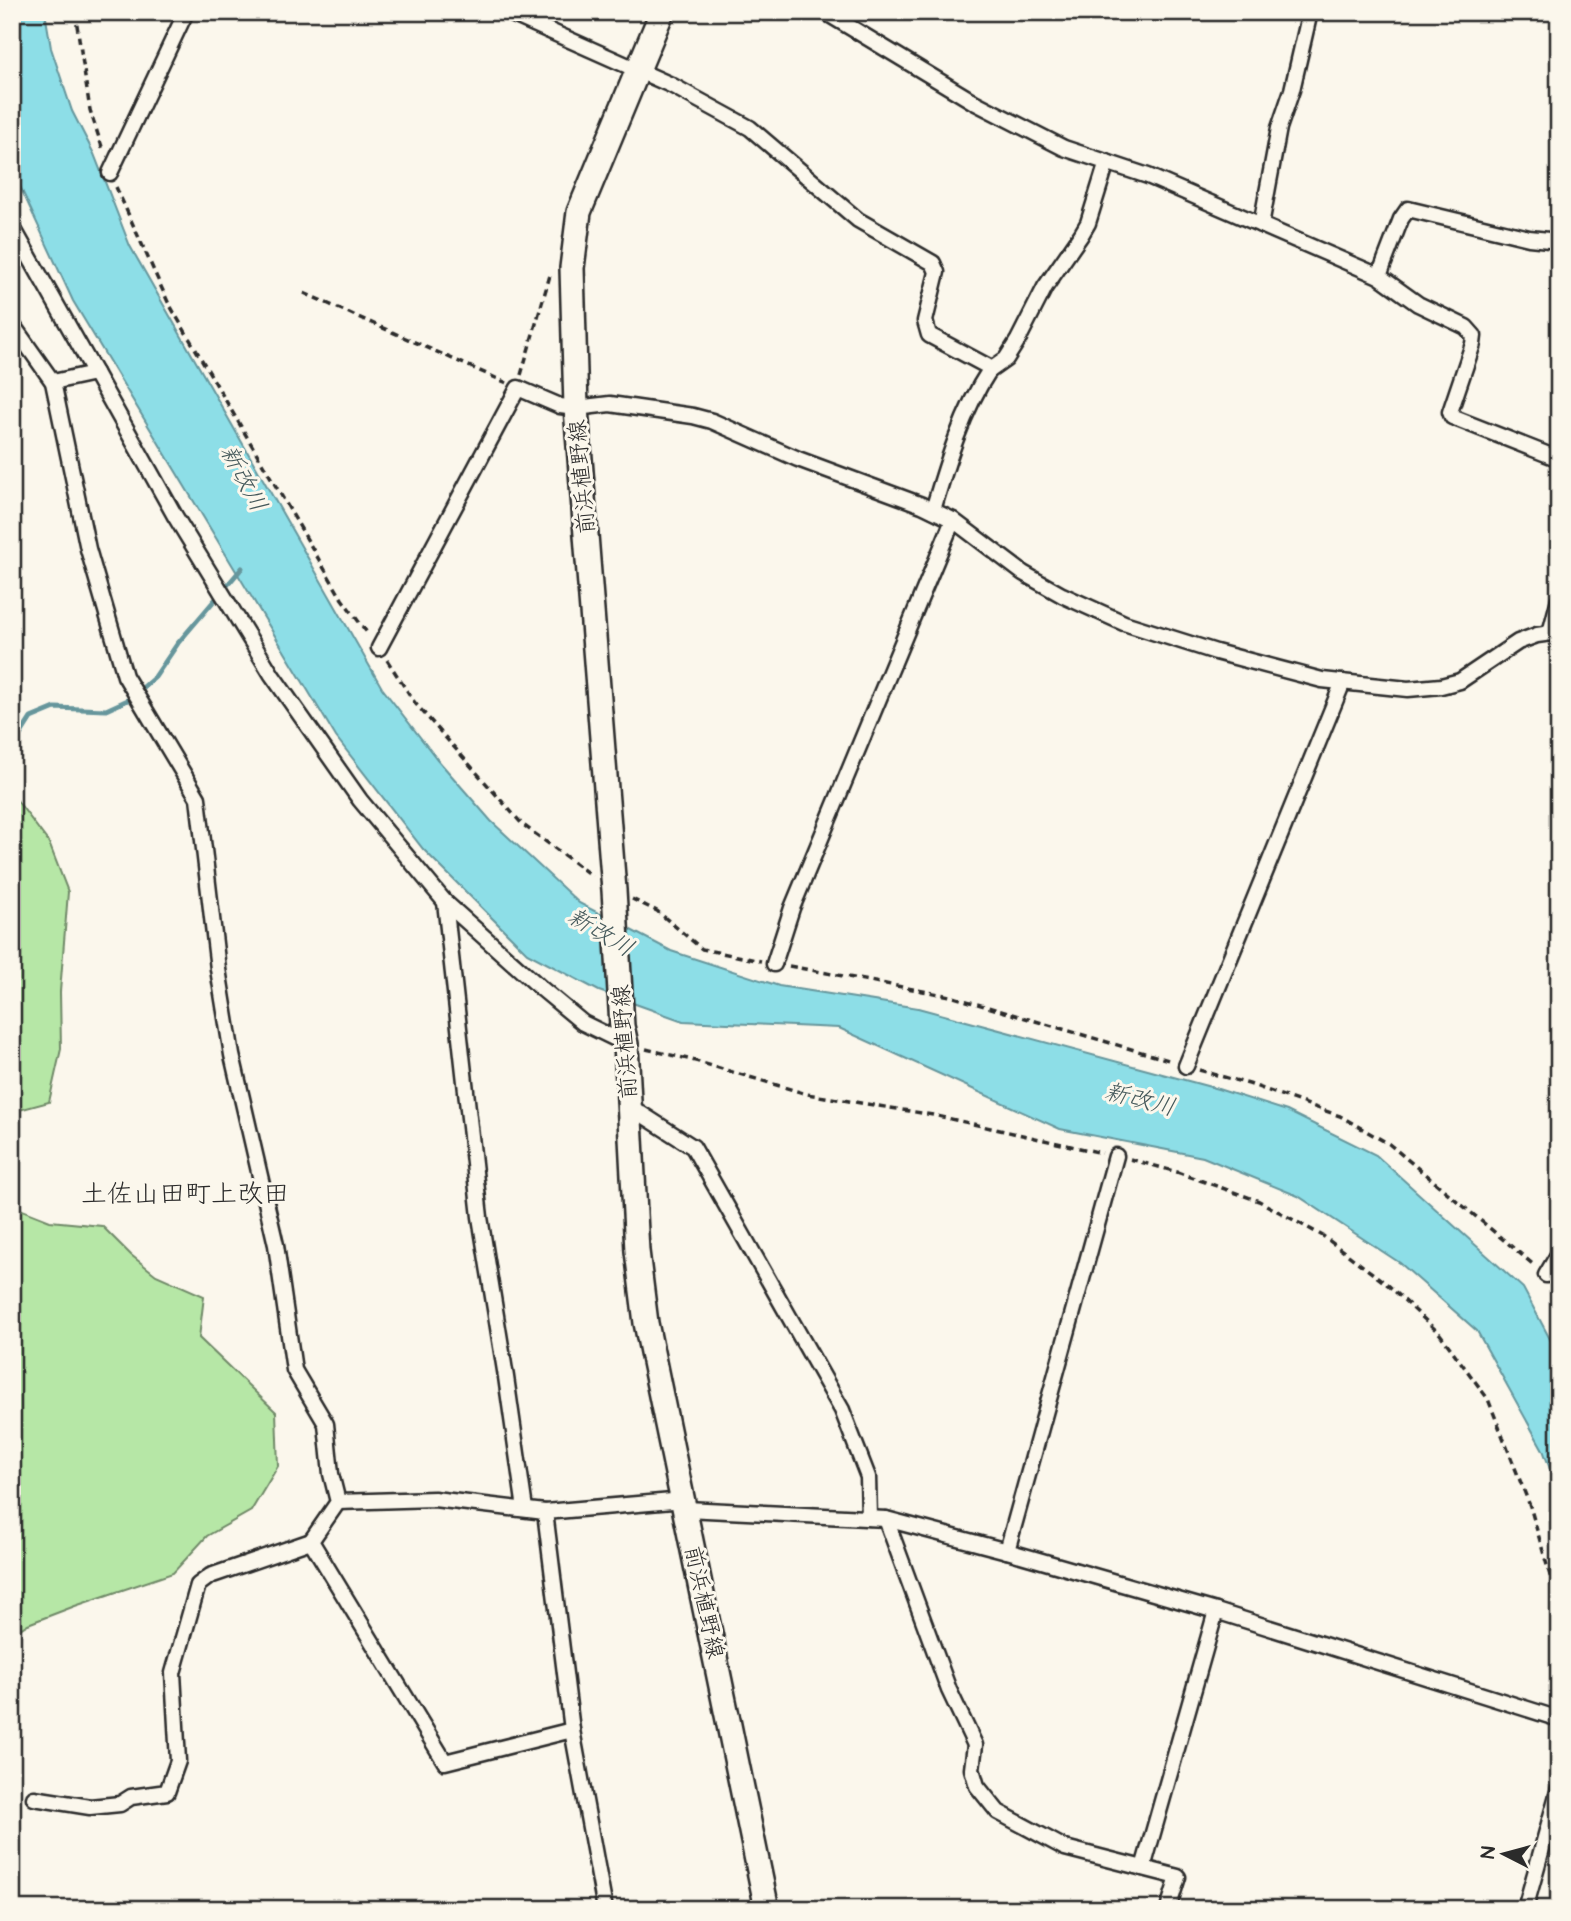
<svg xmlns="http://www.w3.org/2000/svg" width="1571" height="1921" viewBox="0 0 1571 1921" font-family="'Architects Daughter','Klee One',sans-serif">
<rect width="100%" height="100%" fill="#fbf7ec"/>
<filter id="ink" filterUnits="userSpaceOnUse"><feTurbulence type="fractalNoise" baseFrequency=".0143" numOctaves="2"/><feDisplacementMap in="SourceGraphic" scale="14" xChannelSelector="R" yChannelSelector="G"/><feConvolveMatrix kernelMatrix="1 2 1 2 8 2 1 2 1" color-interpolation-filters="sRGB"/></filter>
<g filter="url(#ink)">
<g fill="#b6e7a6" stroke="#708968" stroke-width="2">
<polygon points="12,787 16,799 49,843 68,892 60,992 61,1049 49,1102 12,1112"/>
<polygon points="12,1206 50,1221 102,1226 131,1255 156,1275 204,1296 199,1338 276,1412 278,1466 251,1511 207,1536 173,1573 75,1606 28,1624 12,1634"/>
</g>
<polygon fill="#8ddee7" stroke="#66969c" stroke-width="2" points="12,12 45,12 51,48 72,111 94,154 130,246 382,688 437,759 491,821 579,903 671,951 779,986 918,1008 1218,1089 1287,1111 1376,1155 1523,1288 1559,1356 1559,1493 1543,1450 1477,1331 1400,1263 1298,1196 1203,1157 1060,1129 839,1028 683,1021 599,991 527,953 423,849 336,737 73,301 12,169"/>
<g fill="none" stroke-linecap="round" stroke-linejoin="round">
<polyline stroke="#66969c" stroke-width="5" points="12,767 17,740 31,718 55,708 106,710 130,699 155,677 178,643 242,568"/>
<defs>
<g id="minor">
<path d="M507,12L671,85L750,128L858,220L933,263L937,272L925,321L929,335L987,366L989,371C962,412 947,463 933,510"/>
<polyline points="825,12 974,102 1064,148 1148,176 1379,276 1401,219 1408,209 1529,238 1559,241"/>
<polyline points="110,173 186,12"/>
<polyline points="1261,225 1279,128 1292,90 1310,12"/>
<polyline points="12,226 95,373"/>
<polyline points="1379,276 1418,304 1466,327 1474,336 1473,344 1450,412 1452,417 1559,459"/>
<polyline points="12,324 53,382 88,549 125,676 198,798 218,969 232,1055 276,1245 294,1370 326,1424 331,1474 338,1502 311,1541 445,1762 572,1730"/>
<polyline points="989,371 1006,359 1018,340 1045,287 1081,235 1088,223 1107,162"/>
<polyline points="53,382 95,373 175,516 272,675 360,800 445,902 542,989 583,1023 626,1044"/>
<polyline points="1550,633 1559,599"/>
<polyline points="379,648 518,388 560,406 576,408 610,404 693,416 712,421 798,459 922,505 953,520 1023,573 1062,595 1124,623 1216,652 1322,680 1408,689 1441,686 1460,681 1518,642 1537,635 1559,632"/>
<polyline points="445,902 480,1217 506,1377 525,1509"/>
<polyline points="774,964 792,908 953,520"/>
<polyline points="1186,1066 1343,682"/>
<polyline points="629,1106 693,1147 842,1410 868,1477 869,1518"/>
<polyline points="1546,1275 1559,1253"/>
<polyline points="338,1502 434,1499 545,1512 684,1500"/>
<polyline points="686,1509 886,1519 1007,1551 1216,1611 1559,1719"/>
<polyline points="545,1512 572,1730 605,1909"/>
<polyline points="886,1519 949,1690 975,1745 972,1769 977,1786 998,1812 1065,1848 1178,1877 1168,1909"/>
<polyline points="1007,1551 1116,1156"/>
<polyline points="34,1798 90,1807 120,1804 131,1797 167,1792 178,1761 173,1673 198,1585 210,1576 311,1541"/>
<polyline points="1143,1868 1216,1611"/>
<polyline points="1525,1909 1559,1788"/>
</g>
<polyline id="primary" points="662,12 579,212 572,268 576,408 614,890 622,1026 626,1044 637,1251 646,1323 767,1909"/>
</defs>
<use href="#minor" stroke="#2b2b2b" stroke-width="19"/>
<use href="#primary" stroke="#2b2b2b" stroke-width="28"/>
<g stroke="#2b2b2b" stroke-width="3.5" stroke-dasharray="7 5" stroke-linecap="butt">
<polyline points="75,12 90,110 103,150"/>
<polyline points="116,187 168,302 342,599 368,634"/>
<polyline points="304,293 507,383"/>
<polyline points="521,375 551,272"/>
<polyline points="387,660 415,703 522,824 592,876"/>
<polyline points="632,899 657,911 702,949 761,961"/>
<polyline points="789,966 950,996 1172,1061"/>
<polyline points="646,1049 692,1060 807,1094 933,1115 1102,1153"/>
<polyline points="1199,1070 1249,1084 1340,1116 1389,1144 1535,1266"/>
<polyline points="1130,1159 1177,1172 1259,1201 1323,1236 1388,1285 1440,1334 1488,1399 1530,1506 1559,1607"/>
<polyline points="1554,1287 1559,1294"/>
</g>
<use href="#minor" stroke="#fbf7ec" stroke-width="14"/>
<use href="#primary" stroke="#fbf7ec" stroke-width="23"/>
</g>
</g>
<g text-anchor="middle" stroke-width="6" stroke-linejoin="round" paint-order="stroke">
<g font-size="23" fill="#2b2b2b" stroke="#fbf7ec">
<text transform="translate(581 477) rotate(-95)" y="8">前浜植野線</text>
<text transform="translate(624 1042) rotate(-94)" y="8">前浜植野線</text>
<text transform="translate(705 1602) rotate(78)" y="8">前浜植野線</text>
</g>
<g font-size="24" font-style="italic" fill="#44585a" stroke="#fbf7ec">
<text transform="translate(244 478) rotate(62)" y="8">新改川</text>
<text transform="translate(601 932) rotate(31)" y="8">新改川</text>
<text transform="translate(1140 1099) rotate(14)" y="8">新改川</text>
</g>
<g font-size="26" fill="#2b2b2b" stroke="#fbf7ec">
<text x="185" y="1202">土佐山田町上改田</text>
</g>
</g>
<rect width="1571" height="1921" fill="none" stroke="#fbf7ec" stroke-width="42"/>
<rect x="21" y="21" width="1529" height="1879" fill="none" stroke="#2b2b2b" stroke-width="2.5" filter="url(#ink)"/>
<g transform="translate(1504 1854) rotate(276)" stroke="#fbf7ec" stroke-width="5" paint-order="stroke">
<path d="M0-5L12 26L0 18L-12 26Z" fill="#2b2b2b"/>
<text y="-10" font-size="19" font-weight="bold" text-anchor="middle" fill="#2b2b2b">N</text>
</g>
</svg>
